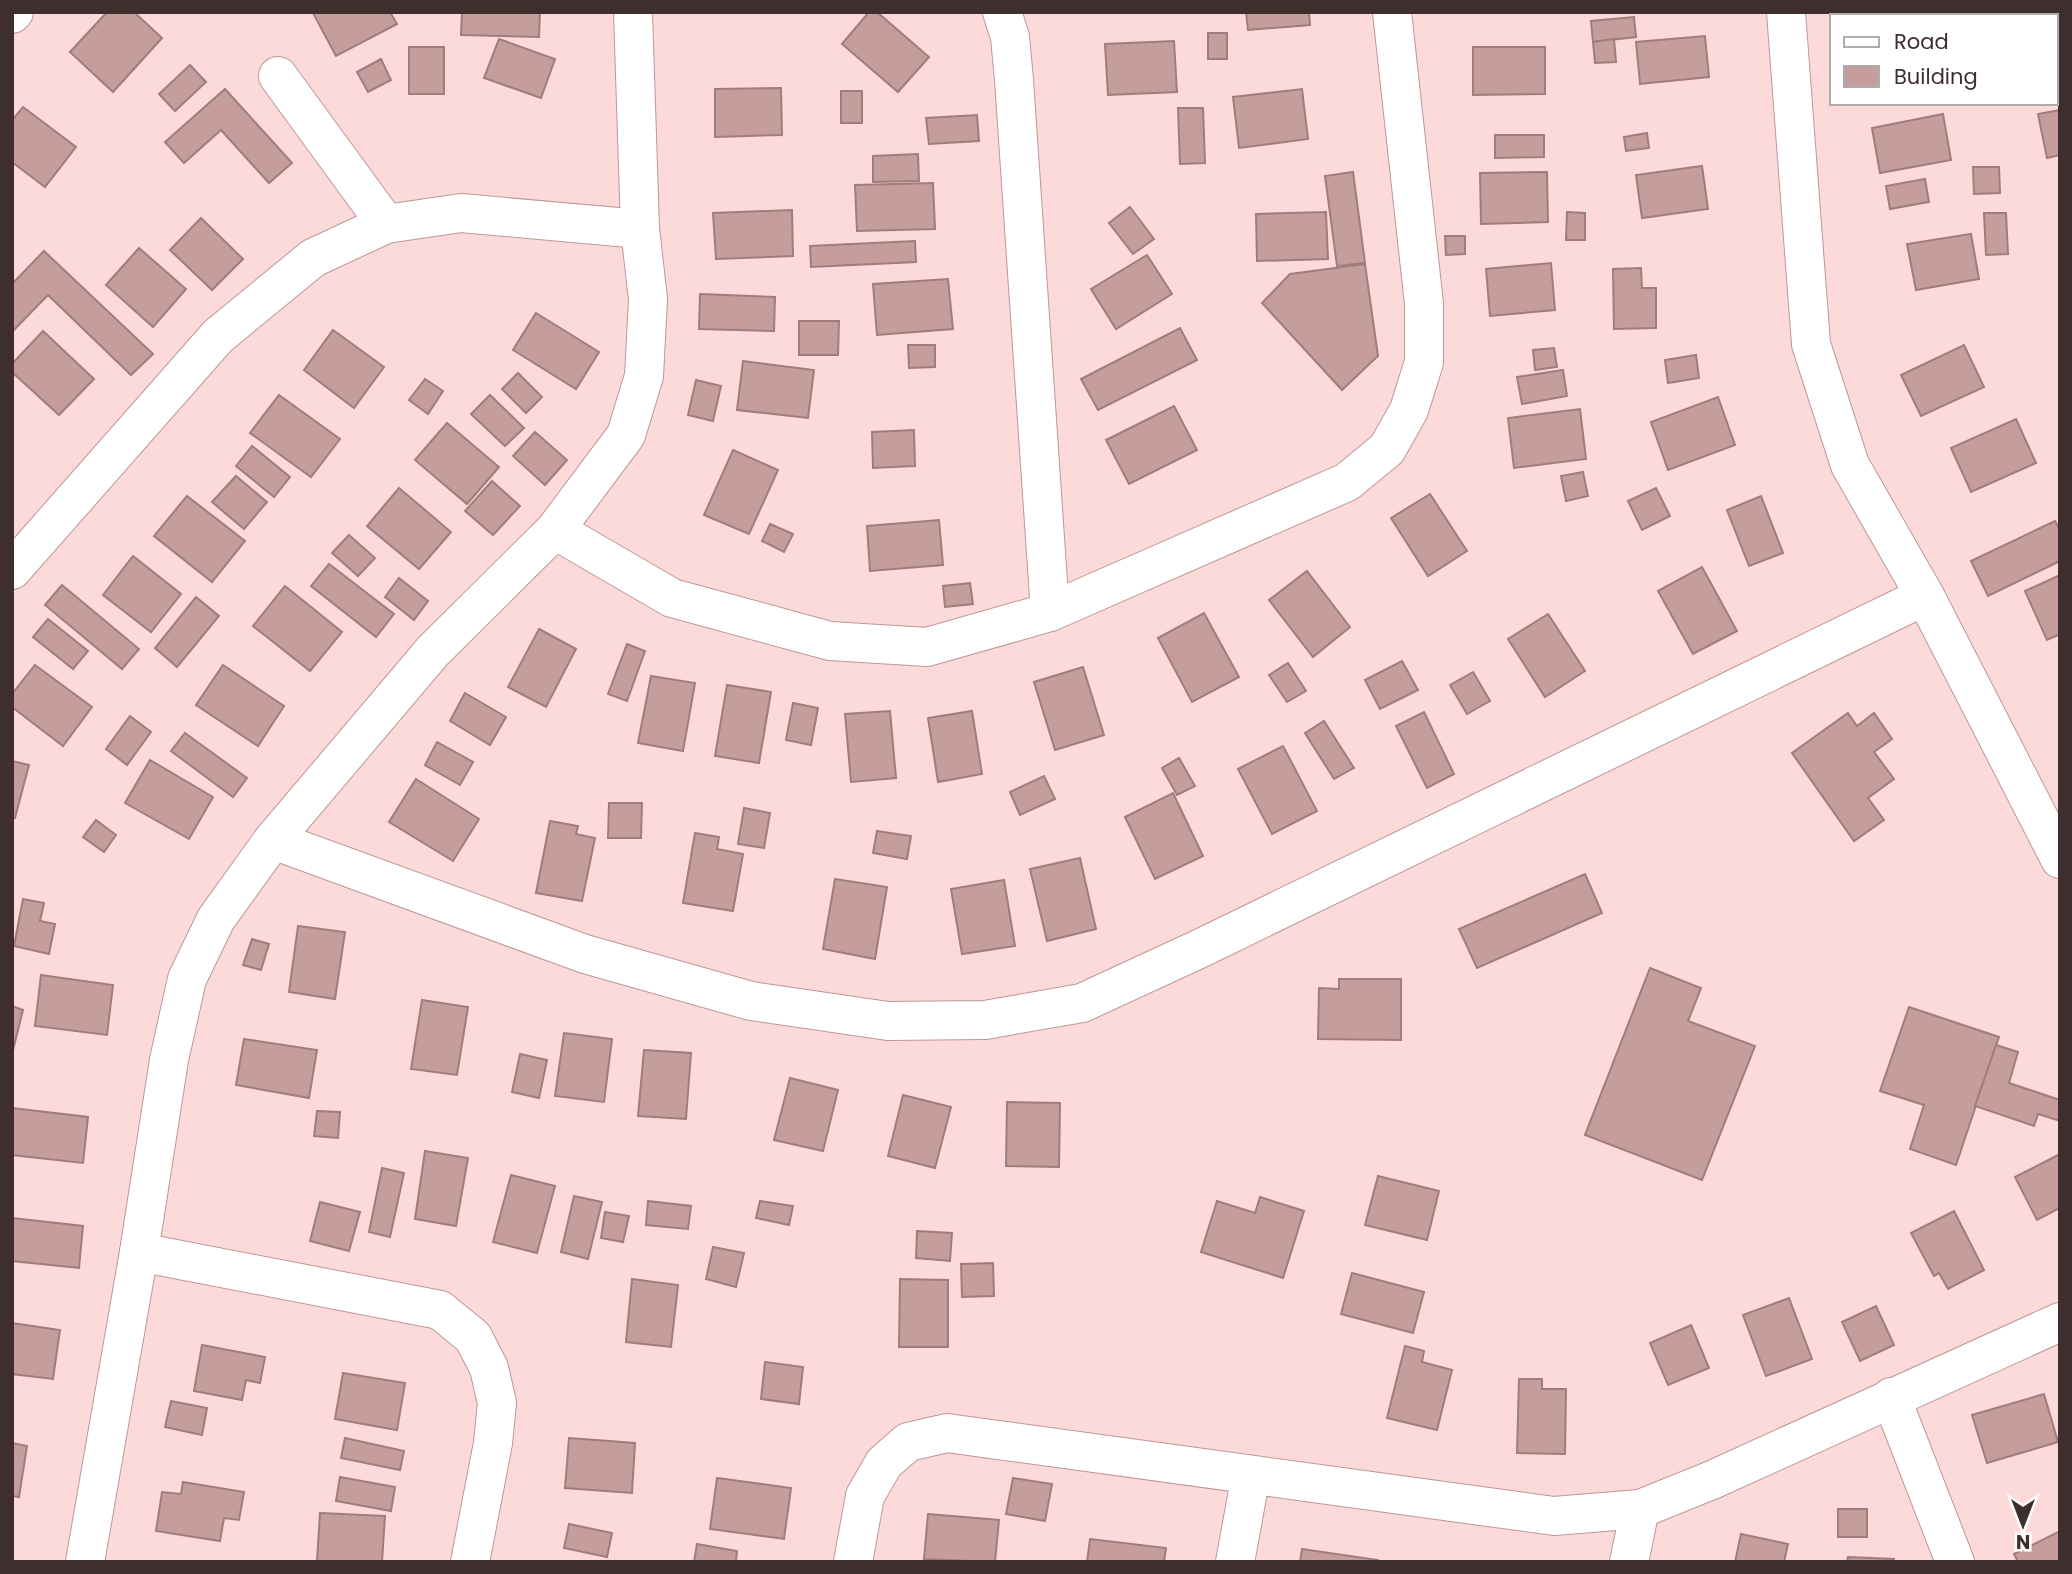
<svg xmlns="http://www.w3.org/2000/svg" width="2072" height="1574" viewBox="0 0 2072 1574" font-family="Poppins,sans-serif">
<rect width="100%" height="100%" fill="#fcdad9"/>
<g fill="#c59d9d" stroke="#a27c7c" stroke-width="2">
<polygon points="107,12 134,12 162,38 113,92 70,52"/>
<polygon points="315,12 390,12 397,24 336,56 313,13"/>
<polygon points="462,12 540,12 539,37 461,35"/>
<polygon points="869,12 877,12 929,57 898,92 842,44"/>
<polygon points="1246,12 1309,12 1310,25 1248,30"/>
<polygon points="1948,12 1948,16 1881,16 1881,13"/>
<polygon points="2036,12 2060,12 2060,29 2056,30 2056,16 2036,16"/>
<polygon points="1634,17 1636,37 1593,42 1591,21"/>
<rect x="1208" y="33" width="19" height="26"/>
<polygon points="2060,35 2060,77 2056,78 2056,36"/>
<polygon points="1705,36 1709,77 1640,84 1636,42"/>
<polygon points="499,39 555,59 541,98 484,78"/>
<polygon points="1614,39 1616,62 1595,63 1593,42"/>
<polygon points="1174,41 1177,92 1108,95 1105,44"/>
<rect x="409" y="47" width="35" height="47"/>
<polygon points="1473,47 1545,47 1545,94 1473,95"/>
<polygon points="381,59 391,80 368,92 357,72"/>
<polygon points="190,65 206,82 175,111 159,94"/>
<polygon points="781,88 782,135 715,137 715,89"/>
<polygon points="225,89 292,163 269,183 221,130 184,163 165,142"/>
<polygon points="1302,89 1308,139 1239,148 1233,97"/>
<rect x="841" y="91" width="21" height="32"/>
<polygon points="23,107 76,147 45,187 12,162 12,120"/>
<polygon points="1178,108 1203,108 1205,163 1180,164"/>
<polygon points="2060,110 2060,155 2047,158 2038,114"/>
<polygon points="1943,114 1951,160 1880,173 1872,128"/>
<polygon points="977,115 979,141 929,144 926,118"/>
<polygon points="1647,133 1649,148 1626,151 1624,137"/>
<polygon points="1495,135 1544,135 1544,157 1495,158"/>
<polygon points="918,154 919,181 873,182 873,156"/>
<polygon points="1702,166 1708,209 1642,218 1636,175"/>
<polygon points="1973,167 1999,167 2000,193 1974,194"/>
<polygon points="1353,172 1365,263 1337,266 1325,176"/>
<polygon points="1547,172 1548,222 1481,224 1480,173"/>
<polygon points="1925,179 1929,202 1890,209 1886,186"/>
<polygon points="933,183 935,229 857,231 855,185"/>
<polygon points="1130,207 1154,239 1133,254 1109,223"/>
<polygon points="792,210 793,256 716,259 713,213"/>
<polygon points="1326,212 1328,259 1257,261 1256,214"/>
<polygon points="1567,212 1585,213 1585,240 1566,240"/>
<polygon points="1984,213 2006,213 2008,254 1986,255"/>
<polygon points="201,218 243,259 212,290 170,250"/>
<polygon points="1971,234 1979,279 1916,290 1907,244"/>
<polygon points="1445,236 1465,236 1465,254 1446,255"/>
<polygon points="915,241 916,262 811,267 810,246"/>
<polygon points="139,248 186,289 153,327 106,285"/>
<polygon points="44,251 153,354 131,375 48,295 12,332 12,284"/>
<polygon points="1147,255 1172,294 1116,329 1091,289"/>
<polygon points="1551,263 1555,310 1490,316 1486,269"/>
<polygon points="1365,264 1378,356 1342,390 1262,303 1290,274"/>
<polygon points="1641,268 1642,288 1656,288 1656,328 1614,329 1613,269"/>
<polygon points="948,279 953,329 877,335 873,284"/>
<polygon points="700,294 775,297 774,331 699,329"/>
<polygon points="536,313 599,352 576,389 513,350"/>
<polygon points="799,321 839,321 838,355 799,355"/>
<polygon points="1180,328 1197,360 1098,410 1081,379"/>
<polygon points="333,330 384,367 354,408 304,370"/>
<polygon points="43,331 94,379 59,415 12,372 12,364"/>
<polygon points="908,345 935,345 935,367 909,368"/>
<polygon points="1964,345 1984,387 1921,416 1901,375"/>
<polygon points="1554,348 1557,367 1535,370 1533,350"/>
<polygon points="1696,355 1699,378 1668,383 1665,360"/>
<polygon points="743,361 814,370 808,418 737,410"/>
<polygon points="1563,370 1567,396 1522,404 1517,377"/>
<polygon points="518,373 542,397 526,413 502,389"/>
<polygon points="425,379 443,391 428,414 409,400"/>
<polygon points="696,380 721,386 713,421 688,415"/>
<polygon points="279,395 340,439 311,477 250,433"/>
<polygon points="490,395 524,428 505,446 471,414"/>
<polygon points="1718,397 1735,445 1668,470 1651,422"/>
<polygon points="1174,406 1197,450 1129,484 1106,440"/>
<polygon points="1580,409 1586,459 1514,468 1508,418"/>
<polygon points="2016,419 2036,463 1971,492 1951,448"/>
<polygon points="447,423 499,467 467,504 415,460"/>
<polygon points="914,430 915,466 873,468 872,432"/>
<polygon points="535,432 567,460 545,485 513,456"/>
<polygon points="252,446 290,477 274,497 236,466"/>
<polygon points="733,450 778,470 749,534 704,515"/>
<polygon points="1583,472 1588,496 1566,501 1561,476"/>
<polygon points="236,476 267,502 244,529 212,502"/>
<polygon points="492,481 520,506 493,535 465,511"/>
<polygon points="399,488 451,532 419,569 367,526"/>
<polygon points="1656,488 1670,516 1642,530 1628,501"/>
<polygon points="1430,494 1467,551 1428,576 1391,518"/>
<polygon points="187,496 245,541 212,582 154,536"/>
<polygon points="1761,496 1783,553 1749,566 1727,510"/>
<polygon points="939,520 943,565 870,571 867,526"/>
<polygon points="2055,521 2060,530 2060,561 1988,596 1971,561"/>
<polygon points="770,524 793,534 784,552 762,541"/>
<polygon points="349,535 375,558 358,576 332,553"/>
<polygon points="133,556 181,594 151,632 103,595"/>
<polygon points="329,564 394,614 376,637 311,586"/>
<polygon points="1702,567 1737,631 1693,654 1658,591"/>
<polygon points="1307,571 1350,627 1313,657 1269,600"/>
<polygon points="2060,575 2060,634 2047,640 2025,591"/>
<polygon points="399,578 428,601 414,620 385,597"/>
<polygon points="970,583 973,604 945,607 943,586"/>
<polygon points="62,585 139,649 122,669 45,605"/>
<polygon points="285,586 342,632 310,671 253,626"/>
<polygon points="196,597 219,616 177,667 155,648"/>
<polygon points="1204,613 1239,677 1192,702 1158,638"/>
<polygon points="1548,614 1585,671 1545,697 1508,639"/>
<polygon points="48,619 88,651 73,669 33,637"/>
<polygon points="539,629 576,649 546,707 508,687"/>
<polygon points="627,644 645,651 627,701 608,694"/>
<polygon points="1402,661 1418,690 1380,709 1365,680"/>
<polygon points="1288,663 1306,691 1287,702 1269,675"/>
<polygon points="35,665 92,707 63,746 12,707 12,694"/>
<polygon points="223,665 284,706 258,746 196,705"/>
<polygon points="1083,667 1104,735 1055,750 1034,682"/>
<polygon points="1473,672 1490,701 1467,714 1450,685"/>
<polygon points="651,676 695,683 683,751 638,743"/>
<polygon points="727,685 771,692 759,763 715,756"/>
<polygon points="465,693 506,717 490,745 450,721"/>
<polygon points="793,703 818,708 811,745 786,740"/>
<polygon points="890,711 896,778 851,782 845,714"/>
<polygon points="972,711 982,774 938,782 928,718"/>
<polygon points="1424,712 1454,774 1427,788 1396,726"/>
<polygon points="1848,713 1857,726 1874,713 1892,739 1874,752 1894,779 1868,798 1884,820 1854,841 1792,753"/>
<polygon points="130,716 151,732 127,765 106,749"/>
<polygon points="1324,721 1354,768 1334,779 1305,733"/>
<polygon points="185,733 247,778 233,797 171,751"/>
<polygon points="437,742 473,762 460,785 425,765"/>
<polygon points="1283,746 1317,811 1272,834 1238,769"/>
<polygon points="1179,758 1195,786 1177,795 1162,768"/>
<polygon points="150,760 213,797 189,839 125,803"/>
<polygon points="12,761 29,765 15,818 12,818"/>
<polygon points="1044,776 1055,799 1020,815 1010,792"/>
<polygon points="416,779 479,819 453,861 389,822"/>
<polygon points="1173,793 1203,856 1155,879 1125,817"/>
<polygon points="609,803 642,803 641,838 608,838"/>
<polygon points="744,808 770,813 764,848 738,844"/>
<polygon points="96,820 116,835 104,852 83,837"/>
<polygon points="550,821 578,826 576,834 595,838 582,901 536,893"/>
<polygon points="877,831 911,836 907,859 873,853"/>
<polygon points="695,833 719,837 717,849 743,854 733,911 683,903"/>
<polygon points="1080,858 1096,929 1047,941 1030,869"/>
<polygon points="1585,874 1602,913 1477,968 1459,929"/>
<polygon points="835,879 887,887 875,959 823,949"/>
<polygon points="1004,880 1015,946 962,954 951,889"/>
<polygon points="23,899 44,903 40,921 55,924 49,954 14,946"/>
<polygon points="298,926 345,932 335,999 289,992"/>
<polygon points="252,939 269,944 261,970 243,965"/>
<polygon points="1650,968 1701,988 1688,1021 1755,1046 1702,1180 1585,1135"/>
<polygon points="41,975 113,985 107,1035 35,1026"/>
<polygon points="1339,979 1401,979 1401,1040 1318,1039 1319,988 1339,989"/>
<polygon points="422,1000 468,1007 457,1075 411,1069"/>
<polygon points="12,1006 23,1010 12,1054"/>
<polygon points="1909,1007 1999,1037 1956,1165 1910,1149 1924,1105 1880,1091"/>
<polygon points="564,1033 612,1039 604,1102 555,1096"/>
<polygon points="244,1039 317,1050 309,1098 236,1085"/>
<polygon points="1996,1045 2018,1052 2009,1083 2060,1100 2060,1121 2038,1114 2034,1126 1975,1106"/>
<polygon points="644,1050 691,1053 686,1119 638,1116"/>
<polygon points="520,1054 547,1060 539,1098 512,1092"/>
<polygon points="790,1078 838,1090 823,1151 774,1140"/>
<polygon points="903,1095 951,1107 935,1168 888,1156"/>
<polygon points="1007,1102 1060,1103 1059,1167 1006,1166"/>
<polygon points="12,1108 88,1117 83,1163 12,1155"/>
<polygon points="317,1111 340,1112 338,1138 314,1136"/>
<polygon points="425,1151 468,1158 456,1226 415,1219"/>
<polygon points="2060,1154 2060,1208 2037,1220 2015,1177"/>
<polygon points="382,1168 404,1173 390,1237 369,1232"/>
<polygon points="511,1175 555,1186 537,1253 493,1242"/>
<polygon points="1378,1176 1439,1191 1427,1240 1365,1225"/>
<polygon points="574,1196 602,1202 588,1259 561,1252"/>
<polygon points="1260,1197 1304,1211 1283,1278 1201,1252 1217,1201 1255,1213"/>
<polygon points="648,1201 691,1206 688,1229 646,1225"/>
<polygon points="760,1201 793,1206 789,1225 756,1218"/>
<polygon points="320,1202 360,1212 349,1251 310,1241"/>
<polygon points="1954,1211 1984,1270 1948,1289 1939,1273 1934,1276 1911,1233"/>
<polygon points="605,1212 629,1216 623,1242 601,1238"/>
<polygon points="12,1218 83,1226 79,1268 12,1261"/>
<polygon points="917,1231 952,1233 950,1261 916,1258"/>
<polygon points="713,1247 744,1253 736,1287 706,1279"/>
<polygon points="993,1263 994,1296 962,1297 961,1264"/>
<polygon points="1352,1273 1424,1292 1413,1333 1341,1314"/>
<polygon points="632,1279 678,1285 671,1347 626,1342"/>
<polygon points="900,1279 948,1280 948,1347 899,1347"/>
<polygon points="1789,1298 1812,1359 1766,1376 1743,1315"/>
<polygon points="1876,1306 1894,1345 1860,1361 1842,1322"/>
<polygon points="12,1323 60,1330 53,1379 12,1374"/>
<polygon points="1691,1325 1709,1368 1668,1385 1650,1343"/>
<polygon points="202,1345 265,1357 260,1383 246,1380 242,1400 194,1391"/>
<polygon points="1405,1346 1424,1351 1422,1362 1452,1370 1437,1430 1387,1418"/>
<polygon points="765,1362 803,1367 799,1404 761,1399"/>
<polygon points="343,1373 405,1383 397,1430 335,1419"/>
<polygon points="1519,1379 1542,1379 1542,1389 1566,1389 1565,1454 1517,1453"/>
<polygon points="2044,1394 2058,1442 1987,1463 1972,1415"/>
<polygon points="171,1401 207,1408 202,1435 165,1427"/>
<polygon points="345,1438 404,1451 400,1470 341,1458"/>
<polygon points="569,1438 635,1443 632,1493 565,1488"/>
<polygon points="12,1443 27,1446 19,1497 12,1496"/>
<polygon points="340,1477 395,1487 391,1511 336,1501"/>
<polygon points="717,1478 791,1488 784,1539 710,1529"/>
<polygon points="1013,1478 1052,1484 1045,1521 1006,1514"/>
<polygon points="183,1482 244,1492 239,1520 224,1518 220,1541 156,1531 162,1492 181,1494"/>
<rect x="1838" y="1509" width="29" height="28"/>
<polygon points="320,1513 385,1516 382,1562 317,1561"/>
<polygon points="928,1514 999,1520 995,1562 924,1559"/>
<polygon points="569,1524 612,1533 607,1557 564,1548"/>
<polygon points="2060,1531 2060,1562 2018,1562 2014,1554"/>
<polygon points="1741,1534 1788,1544 1784,1562 1735,1562"/>
<polygon points="1090,1539 1166,1548 1164,1562 1087,1562"/>
<polygon points="697,1544 737,1551 736,1562 694,1562"/>
<polygon points="1302,1549 1378,1560 1378,1562 1300,1562"/>
<polygon points="1848,1557 1894,1559 1894,1562 1847,1562"/>
</g>
<g fill="none" stroke-linecap="round" stroke-linejoin="round">
<defs>
<g id="minor">
<polyline points="1002,12 1010,37 1014,80 1050,612"/>
<polyline points="1786,12 1811,344 1850,465 1925,596 2060,859"/>
<polyline points="12,14 14,12"/>
<polyline points="278,76 386,224"/>
<polyline points="555,530 672,598 830,641 927,647 1050,612 1347,482 1387,449 1409,410 1424,362 1424,304 1392,12"/>
<polyline points="12,570 218,336 313,258 386,224 461,213 640,229"/>
<polyline points="273,840 585,954 751,1001 888,1021 985,1020 1082,1003 1199,949 1925,596"/>
<polyline points="139,1252 440,1310 473,1337 489,1368 497,1403 493,1443 470,1562"/>
<polyline points="1891,1397 1955,1562"/>
<polyline points="85,1562 139,1252 169,1060 187,979 216,919 273,840 433,651 555,530 626,435 644,376 648,299 640,229 633,12"/>
<polyline points="853,1562 865,1496 884,1463 908,1442 947,1433 1554,1516 1640,1509 1712,1480 2060,1322"/>
<polyline points="1235,1562 1251,1475"/>
<polyline points="1629,1562 1640,1509"/>
</g>
</defs>
<use href="#minor" stroke="#bf9797" stroke-width="40"/>
<use href="#minor" stroke="#fff" stroke-width="38"/>
</g>
<rect width="2072" height="1574" fill="none" stroke="#3e2e2e" stroke-width="28"/>
<rect x="1830" y="14" width="228" height="91" fill="#ffffff" stroke="#b2abab" stroke-width="2"/>
<rect x="1844" y="37" width="35" height="10" fill="#ffffff" stroke="#b2abab" stroke-width="2"/>
<text x="1894" y="49" font-size="21" fill="#3e2e2e">Road</text>
<rect x="1844" y="66" width="35" height="21" fill="#c59d9d" stroke="#b2abab" stroke-width="2"/>
<text x="1894" y="84" font-size="21" fill="#3e2e2e">Building</text>
<g transform="translate(2023 1525) rotate(180)" stroke="#ffffff" stroke-width="5" paint-order="stroke">
<path d="M0-5L12 26L0 18L-12 26Z" fill="#3e2e2e"/>
<text y="-10" font-size="19" font-weight="bold" text-anchor="middle" fill="#3e2e2e">N</text>
</g>
</svg>
